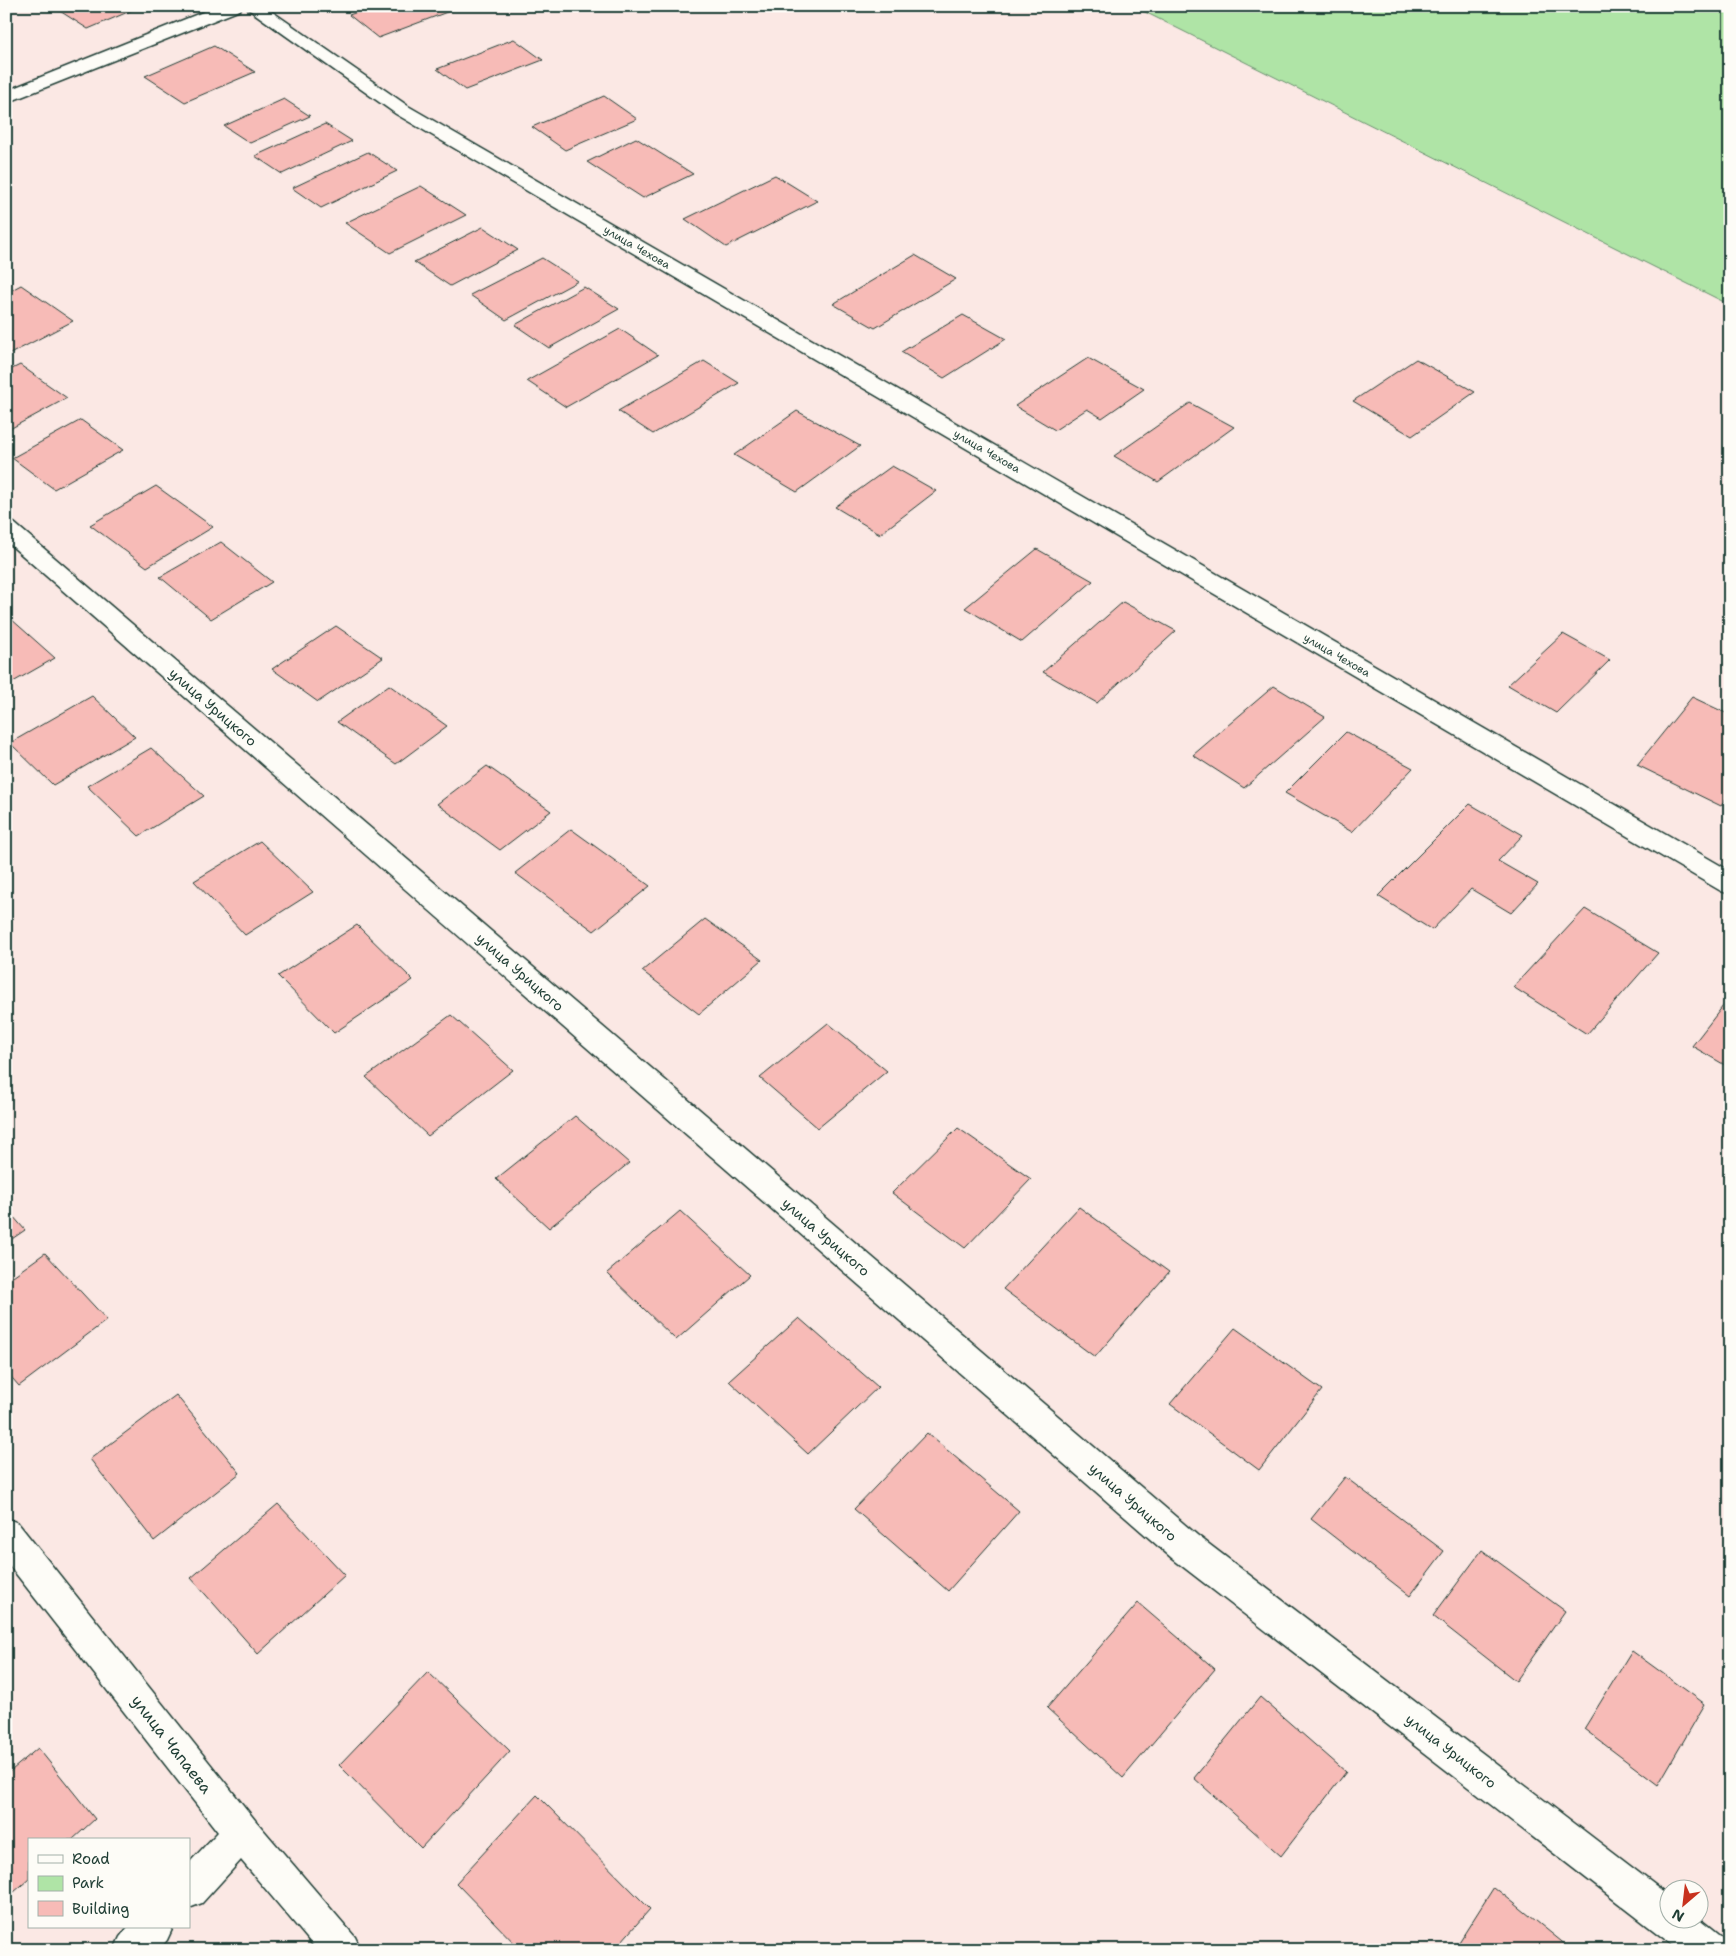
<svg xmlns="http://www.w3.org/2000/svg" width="1736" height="1956" viewBox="0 0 1736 1956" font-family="'Shantell Sans',sans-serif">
<rect width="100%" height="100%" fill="#fbe8e4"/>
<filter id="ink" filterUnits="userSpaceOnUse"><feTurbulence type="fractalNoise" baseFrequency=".02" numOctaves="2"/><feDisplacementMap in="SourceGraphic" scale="10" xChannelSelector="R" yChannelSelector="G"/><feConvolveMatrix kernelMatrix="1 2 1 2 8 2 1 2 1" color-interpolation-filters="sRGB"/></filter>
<g filter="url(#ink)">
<polygon fill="#afe4a6" stroke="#67906d" points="1133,6 1730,6 1730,305"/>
<g fill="#f7bbb7" stroke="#1f3d34">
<polygon points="52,6 142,6 88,29"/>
<polygon points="374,6 463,6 378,38 349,15"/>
<polygon points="514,39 543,60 465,90 437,69"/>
<polygon points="214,46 255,72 185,102 145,76"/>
<polygon points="604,96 637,119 565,150 532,127"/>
<polygon points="284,99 310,116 250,143 224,126"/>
<polygon points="325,124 352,141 282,174 255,156"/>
<polygon points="636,138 693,174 643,198 587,162"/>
<polygon points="368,152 397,171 321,208 292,188"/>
<polygon points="775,175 817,201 726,247 685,219"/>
<polygon points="421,186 466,215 390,253 345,223"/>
<polygon points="483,227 518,250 450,286 414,262"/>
<polygon points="915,255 956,279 875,328 833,304"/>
<polygon points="542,258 578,281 506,320 470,295"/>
<polygon points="21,285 73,321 10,354 6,351 6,293"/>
<polygon points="584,287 619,309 549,348 515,325"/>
<polygon points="963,315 1006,339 944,378 901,352"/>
<polygon points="620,329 658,355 566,407 527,381"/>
<polygon points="1088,358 1144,389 1102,418 1087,409 1055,430 1015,406"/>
<polygon points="1416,359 1475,392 1412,436 1353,401"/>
<polygon points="704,361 739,383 653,434 618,411"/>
<polygon points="20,365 67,398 6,431 6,372"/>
<polygon points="1190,403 1234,427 1158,482 1114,456"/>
<polygon points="797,411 860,446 797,492 734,455"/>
<polygon points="81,420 123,450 54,489 12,458"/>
<polygon points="892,466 936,491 880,534 835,507"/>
<polygon points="156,486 213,527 147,567 90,525"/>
<polygon points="221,542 272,582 211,619 160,577"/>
<polygon points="1037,549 1093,581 1022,642 965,608"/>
<polygon points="1123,602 1176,631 1097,703 1043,672"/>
<polygon points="10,618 55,658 6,686 6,620"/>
<polygon points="336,626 383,658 318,702 272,669"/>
<polygon points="1563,634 1610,660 1556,713 1508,685"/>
<polygon points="389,685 447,726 396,764 337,722"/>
<polygon points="1274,686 1325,717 1244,788 1193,755"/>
<polygon points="92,696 135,737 53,785 10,743"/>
<polygon points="1692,697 1730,715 1730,794 1721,806 1637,765"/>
<polygon points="1346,732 1413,768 1352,832 1285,793"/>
<polygon points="151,748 204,796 139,836 87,786"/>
<polygon points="487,766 551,811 500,850 437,804"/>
<polygon points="1470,804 1523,835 1498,861 1538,884 1511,913 1471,889 1432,930 1378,896"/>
<polygon points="571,829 650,886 594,931 515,873"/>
<polygon points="260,841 313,892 245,935 194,881"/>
<polygon points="1585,909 1658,953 1587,1034 1513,987"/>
<polygon points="705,919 762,960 699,1014 642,971"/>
<polygon points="357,925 413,980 334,1033 278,976"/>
<polygon points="1730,997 1730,1068 1692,1046"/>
<polygon points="451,1015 513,1070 428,1136 366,1077"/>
<polygon points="828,1023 887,1071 818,1128 760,1078"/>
<polygon points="575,1116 629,1163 549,1228 496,1179"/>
<polygon points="958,1128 1031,1179 965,1248 892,1193"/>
<polygon points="1079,1207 1169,1272 1095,1357 1003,1289"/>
<polygon points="6,1208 25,1230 6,1243"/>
<polygon points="680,1211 750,1275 676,1340 607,1273"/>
<polygon points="45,1253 107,1320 19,1386 6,1371 6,1281"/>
<polygon points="799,1318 878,1387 808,1454 729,1381"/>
<polygon points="1235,1328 1322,1390 1259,1470 1170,1404"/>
<polygon points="176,1395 240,1473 154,1541 90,1459"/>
<polygon points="927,1433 1019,1511 948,1591 854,1509"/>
<polygon points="1345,1477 1444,1551 1410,1596 1311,1519"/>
<polygon points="278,1504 345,1575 258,1654 191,1578"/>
<polygon points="1482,1550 1565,1611 1516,1681 1433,1616"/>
<polygon points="1138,1603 1215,1669 1123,1778 1047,1708"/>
<polygon points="1632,1651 1705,1704 1658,1785 1584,1729"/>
<polygon points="428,1672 510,1751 421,1848 339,1765"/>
<polygon points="1260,1697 1346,1772 1281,1856 1194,1778"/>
<polygon points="38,1748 95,1819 72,1840 29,1840 29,1879 6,1899 6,1775"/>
<polygon points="537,1795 650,1909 614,1950 521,1950 456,1883"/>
<polygon points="1494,1887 1572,1950 1454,1950"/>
</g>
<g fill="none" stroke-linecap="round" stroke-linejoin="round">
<defs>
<g id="minor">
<polygon points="218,6 242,6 240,10 6,103 6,91"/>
<polygon points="244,6 264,6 408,106 1730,871 1730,894 1721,891 396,114"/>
<polygon points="6,521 14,523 1197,1535 1668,1895 1668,1918 1698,1917 1723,1937 1729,1950 1679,1950 1173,1559 6,541"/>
<polygon points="6,1518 18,1523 255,1820 355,1937 361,1950 317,1950 241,1860 202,1903 189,1908 189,1863 218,1832 6,1561"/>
<polygon points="128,1927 173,1927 167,1940 159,1950 114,1950 120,1937"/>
</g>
</defs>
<use href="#minor" stroke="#1f3d34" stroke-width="3"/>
<use href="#minor" fill="#fdfcf7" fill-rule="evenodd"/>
</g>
</g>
<g text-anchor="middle" stroke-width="4" stroke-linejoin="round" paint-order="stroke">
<g font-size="11" fill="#1f3d34" stroke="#fdfcf7">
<text transform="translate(637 247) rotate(30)" y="4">улица Чехова</text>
<text transform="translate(987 451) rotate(30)" y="4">улица Чехова</text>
<text transform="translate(1337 655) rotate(30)" y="4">улица Чехова</text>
</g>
<g font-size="14" fill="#1f3d34" stroke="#fdfcf7">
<text transform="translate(213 707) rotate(41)" y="5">улица Урицкого</text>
<text transform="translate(520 972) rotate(41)" y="5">улица Урицкого</text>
<text transform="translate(826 1237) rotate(41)" y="5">улица Урицкого</text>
<text transform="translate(1133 1502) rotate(41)" y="5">улица Урицкого</text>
<text transform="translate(1451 1751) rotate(38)" y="5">улица Урицкого</text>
</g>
<g font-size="16" fill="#1f3d34" stroke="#fdfcf7">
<text transform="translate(172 1744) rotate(52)" y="6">улица Чапаева</text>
</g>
</g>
<rect width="1736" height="1956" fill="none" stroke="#fdfcf7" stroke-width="25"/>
<rect x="12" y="12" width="1711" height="1931" fill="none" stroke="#1f3d34" stroke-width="2" filter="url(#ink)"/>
<rect x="28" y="1838" width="162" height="90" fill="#fdfcf7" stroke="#a4b0a9"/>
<rect x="38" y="1855" width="25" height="8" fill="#fdfcf7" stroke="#a4b0a9"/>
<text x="72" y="1864" font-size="15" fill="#1f3d34">Road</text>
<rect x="38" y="1876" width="25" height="15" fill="#afe4a6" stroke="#a4b0a9"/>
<text x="72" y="1888" font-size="15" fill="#1f3d34">Park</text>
<rect x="38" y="1901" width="25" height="15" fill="#f7bbb7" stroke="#a4b0a9"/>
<text x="72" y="1914" font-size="15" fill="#1f3d34">Building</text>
<g transform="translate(1684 1904) rotate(208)"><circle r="24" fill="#fdfcf7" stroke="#a4b0a9"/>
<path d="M0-4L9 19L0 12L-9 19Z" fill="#c8321e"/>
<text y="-8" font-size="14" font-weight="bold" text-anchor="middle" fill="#1f3d34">N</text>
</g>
</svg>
